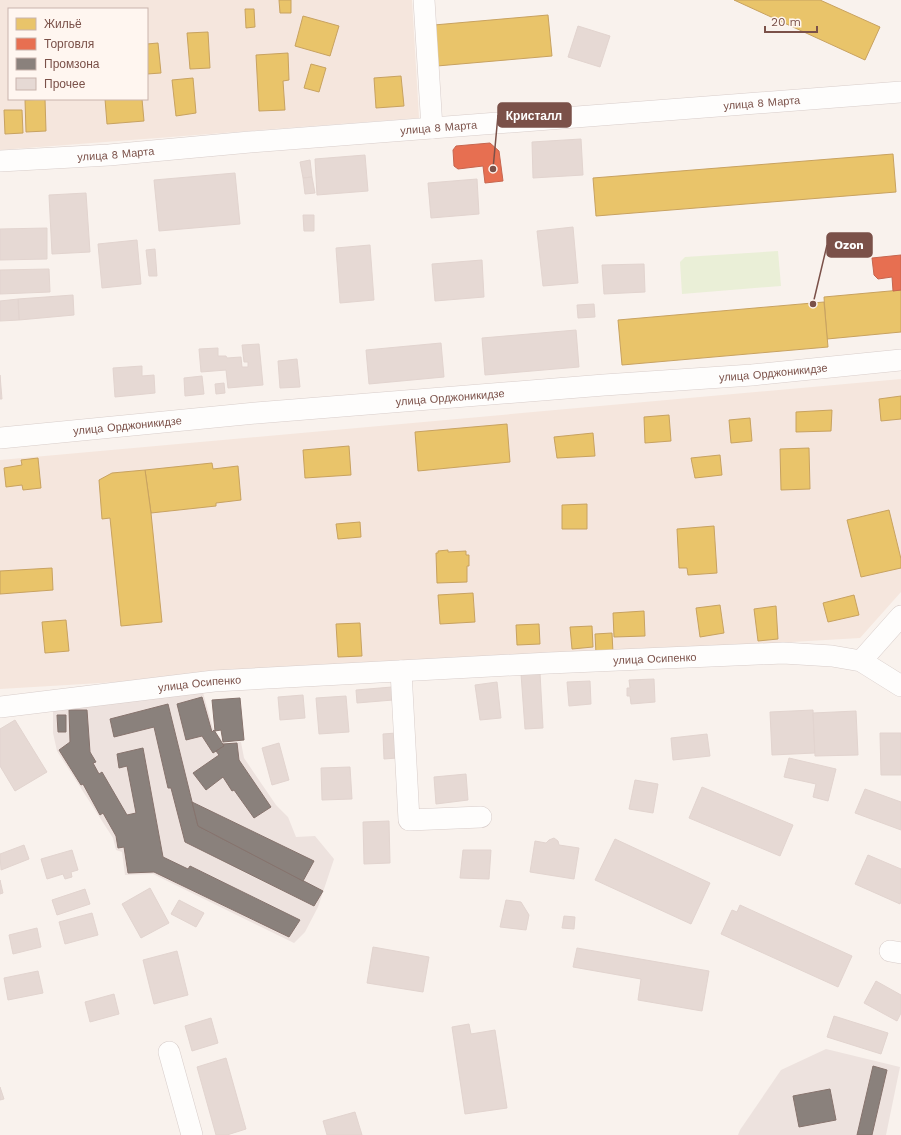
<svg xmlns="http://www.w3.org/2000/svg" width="901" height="1135" viewBox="0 0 901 1135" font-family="'Work Sans',sans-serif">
<rect width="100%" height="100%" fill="#f9f2ed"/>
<g fill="#f5e6dd" fill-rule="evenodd">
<path d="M0,0H412L419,118L0,150ZM9,9H147V99H9Z"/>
<polygon points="901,379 901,592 860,638 0,689 0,460"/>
</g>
<g fill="#ede2de">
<polygon points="202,689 213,728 224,743 241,742 244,758 276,805 288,817 296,837 315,836 334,859 318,907 305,932 294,943 153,874 125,875 122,852 116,850 113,838 57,751 53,733 53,710"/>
<polygon points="826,1049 900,1067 886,1135 738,1135 740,1130 781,1070"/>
</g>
<polygon fill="#eaefd7" points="778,251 781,286 682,294 680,262 685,257"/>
<g fill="#e9c46a" stroke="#c8a260">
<polygon points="279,0 291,0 291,13 280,13"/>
<polygon points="734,0 820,0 880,27 865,60"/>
<polygon points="245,9 254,9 255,27 246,28"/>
<polygon points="548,15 552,56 437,66 434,25"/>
<polygon points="303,16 339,26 330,56 295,46"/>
<polygon points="208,32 210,68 190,69 187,33"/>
<polygon points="158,43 161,73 147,74 147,44"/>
<polygon points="288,53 289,80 283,81 285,110 259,111 256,55"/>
<polygon points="311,64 326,68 319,92 304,88"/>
<polygon points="401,76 404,106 376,108 374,78"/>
<polygon points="193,78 196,113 176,116 172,80"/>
<polygon points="45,99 46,131 26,132 25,100"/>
<polygon points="105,99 142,99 144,121 107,124"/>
<polygon points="4,110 22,110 23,133 5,134"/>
<polygon points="893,154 896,192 596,216 593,178"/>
<polygon points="901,290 901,332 827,339 824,297"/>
<polygon points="824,302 828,347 622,365 618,320"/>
<polygon points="901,396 901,419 881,421 879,399"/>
<polygon points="832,410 831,431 796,432 796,412"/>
<polygon points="669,415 671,441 645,443 644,417"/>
<polygon points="750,418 752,441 731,443 729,420"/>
<polygon points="507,424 510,462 418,471 415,432"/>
<polygon points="593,433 595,456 557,458 554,437"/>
<polygon points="349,446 351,475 305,478 303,450"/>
<polygon points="809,448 810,489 781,490 780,449"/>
<polygon points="720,455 722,475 695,478 691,458"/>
<polygon points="38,458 41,488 23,490 22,485 6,487 4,468 22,465 21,460"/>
<polygon points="212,463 213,469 238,466 241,500 216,503 216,506 151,513 145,470"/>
<polygon points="145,470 151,513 162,622 121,626 110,518 102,519 99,480 112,473"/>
<polygon points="587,504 587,529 562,529 562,505"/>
<polygon points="889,510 901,559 901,568 861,577 847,520"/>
<polygon points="360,522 361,537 338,539 336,524"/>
<polygon points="714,526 717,573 688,575 687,568 679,568 677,529"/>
<polygon points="448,550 448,552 466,551 466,555 469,555 469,566 467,566 467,582 437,583 436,553 438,553 438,551"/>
<polygon points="52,568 53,590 0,594 0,571"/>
<polygon points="473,593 475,622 440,624 438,595"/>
<polygon points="854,595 859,615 828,622 823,603"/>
<polygon points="720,605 724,633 700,637 696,608"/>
<polygon points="776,606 778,639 758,641 754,609"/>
<polygon points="644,611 645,636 614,637 613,613"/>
<polygon points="66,620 69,651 45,653 42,622"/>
<polygon points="360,623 362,656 338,657 336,624"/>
<polygon points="539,624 540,644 517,645 516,625"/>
<polygon points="592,626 593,647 572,649 570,627"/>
<polygon points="612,633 613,653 596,654 595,634"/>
</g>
<g fill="#e76f51" stroke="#c7664f">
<polygon points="490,143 499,151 503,181 485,183 483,166 458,169 454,166 453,150 456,146"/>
<polygon points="901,255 901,290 893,291 892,277 878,279 874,275 872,258"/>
</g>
<g fill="#8a817c" stroke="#86736d">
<polygon points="202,697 212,732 214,730 224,746 213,753 202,736 186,740 177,704"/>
<polygon points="240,698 244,740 223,742 221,730 215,731 212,700"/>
<polygon points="168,704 198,826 323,891 314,906 185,842 171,788 168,788 154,727 114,737 110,719"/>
<polygon points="69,710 87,710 90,752 96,762 93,763 99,774 102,772 127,815 136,813 127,766 119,768 117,754 143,748 163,857 188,869 190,866 300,920 289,937 154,872 128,873 124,847 118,848 116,836 103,813 100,815 83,784 81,785 59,750 70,742"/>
<polygon points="57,715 66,715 66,732 58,732"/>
<polygon points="237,743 239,760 271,807 254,818 234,790 232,791 223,777 206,790 193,773 219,755 216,751 224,746 223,744"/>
<polygon points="192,802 314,861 303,881 198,826"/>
<polygon points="873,1066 887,1070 872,1135 857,1135"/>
<polygon points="830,1089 836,1120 799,1127 793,1096"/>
</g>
<g fill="#e6d9d4" stroke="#e2d4cf">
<polygon points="578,26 610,36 600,67 568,57"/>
<polygon points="581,139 583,175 533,178 532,142"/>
<polygon points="365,155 368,191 317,195 315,159"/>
<polygon points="310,160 312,177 303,178 300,162"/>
<polygon points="235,173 240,224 159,231 154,180"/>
<polygon points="312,177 315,193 305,194 303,178"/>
<polygon points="477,179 479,214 431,218 428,183"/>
<polygon points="86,193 90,252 52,254 49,195"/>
<polygon points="303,215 314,215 314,231 304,231"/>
<polygon points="573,227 578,283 543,286 537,231"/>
<polygon points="47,228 47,259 0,260 0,229"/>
<polygon points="137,240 141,284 102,288 98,244"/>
<polygon points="370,245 374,300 340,303 336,248"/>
<polygon points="155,249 157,276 149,276 146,250"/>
<polygon points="482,260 484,297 435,301 432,264"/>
<polygon points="644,264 645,292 604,294 602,265"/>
<polygon points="49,269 50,292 0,294 0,270"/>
<polygon points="73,295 74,315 19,320 18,299"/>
<polygon points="18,299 19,320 0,321 0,301"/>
<polygon points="594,304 595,317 578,318 577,305"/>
<polygon points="576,330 579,367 485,375 482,338"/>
<polygon points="441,343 444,377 369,384 366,350"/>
<polygon points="259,344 263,385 228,388 226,370 201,372 199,349 218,348 218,356 226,356 227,358 241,357 242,367 248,367 248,362 244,362 242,345"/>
<polygon points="297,359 300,387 280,388 278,361"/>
<polygon points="142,366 142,376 154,375 155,393 115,397 113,368"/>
<polygon points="0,375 2,399 0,399"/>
<polygon points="202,376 204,394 185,396 184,378"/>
<polygon points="224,383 225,393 216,394 215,384"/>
<polygon points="540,673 543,728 525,729 521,674"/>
<polygon points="654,679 655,702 631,704 630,696 627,696 627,688 630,688 629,680"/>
<polygon points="590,681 591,704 569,706 567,682"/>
<polygon points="497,682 501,718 480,720 475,685"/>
<polygon points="392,687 393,700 357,703 356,690"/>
<polygon points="303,695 305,718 280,720 278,697"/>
<polygon points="346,696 349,732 319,734 316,698"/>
<polygon points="813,710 815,753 772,755 770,712"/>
<polygon points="856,711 858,755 815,756 813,713"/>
<polygon points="15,720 47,772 15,791 0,766 0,729"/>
<polygon points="396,733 397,758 384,759 383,734"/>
<polygon points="880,733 901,733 901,775 881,775"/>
<polygon points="707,734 710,756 673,760 671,738"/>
<polygon points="279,743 289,780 272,785 262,748"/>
<polygon points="789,758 836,769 828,801 813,797 816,784 784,777"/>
<polygon points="350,767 352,799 322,800 321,768"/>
<polygon points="466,774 468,800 436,804 434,777"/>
<polygon points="635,780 658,784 653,813 629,809"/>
<polygon points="702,787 793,825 780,856 689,818"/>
<polygon points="865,789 901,802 901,830 855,813"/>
<polygon points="389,821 390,863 364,864 363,822"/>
<polygon points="554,838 558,841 559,845 579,848 574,879 530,872 535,841 546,843 549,840"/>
<polygon points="615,839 710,883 691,924 595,880"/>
<polygon points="24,845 29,859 1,870 0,854"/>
<polygon points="72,850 78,870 71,872 72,877 65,879 63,874 47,879 41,859"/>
<polygon points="463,850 491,850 489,879 460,878"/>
<polygon points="868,855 901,869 901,901 900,904 855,884"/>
<polygon points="0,880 3,893 0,894"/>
<polygon points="150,888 169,923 141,938 122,904"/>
<polygon points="85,889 90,904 57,915 52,900"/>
<polygon points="179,900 204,913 196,927 171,914"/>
<polygon points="506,900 521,902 529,915 526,930 500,927"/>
<polygon points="740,905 852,956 838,987 721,934 732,910 737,912"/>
<polygon points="92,913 98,935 65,944 59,922"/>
<polygon points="564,916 575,917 574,929 562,928"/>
<polygon points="37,928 41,947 13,954 9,935"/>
<polygon points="373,947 429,957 423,992 367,983"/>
<polygon points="577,948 709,971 702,1011 638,1000 641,979 573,967"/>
<polygon points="177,951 188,995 154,1004 143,960"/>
<polygon points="38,971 43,993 8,1000 4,978"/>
<polygon points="876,981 901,995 901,1013 897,1021 864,1003"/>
<polygon points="114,994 119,1014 90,1022 85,1002"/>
<polygon points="834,1016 888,1033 881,1054 827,1037"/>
<polygon points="211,1018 218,1043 192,1051 185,1026"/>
<polygon points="469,1024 471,1034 495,1030 507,1108 465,1114 452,1027"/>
<polygon points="226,1058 246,1129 227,1135 216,1135 197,1067"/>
<polygon points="0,1087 4,1099 0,1100"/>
<polygon points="355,1112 362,1135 327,1135 323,1121"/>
</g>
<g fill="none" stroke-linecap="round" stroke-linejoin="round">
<defs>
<g id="minor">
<polyline points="424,0 432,128"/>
<path id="s1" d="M0,161L109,155L250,142L901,92"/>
<path id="s2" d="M0,438L256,413L604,385L752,375L901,360"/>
<polyline points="861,661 901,616"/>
<polyline points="401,671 409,820 481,817"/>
<path id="s3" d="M0,707L214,681L549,663L783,653L832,656L861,661L901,686"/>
<polyline points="890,951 901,953"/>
<polyline points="169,1052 192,1135"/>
</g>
</defs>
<use href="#minor" stroke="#d8cdca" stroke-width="22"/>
<use href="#minor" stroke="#fefdfc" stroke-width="21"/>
</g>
<g text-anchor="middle" stroke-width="4" stroke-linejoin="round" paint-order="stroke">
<g font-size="11" fill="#7b5149" stroke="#fff6f0">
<text dy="4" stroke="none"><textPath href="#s1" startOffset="764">улица 8 Марта</textPath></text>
<text dy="4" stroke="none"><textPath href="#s1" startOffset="440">улица 8 Марта</textPath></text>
<text dy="4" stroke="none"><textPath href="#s1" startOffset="116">улица 8 Марта</textPath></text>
<text dy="4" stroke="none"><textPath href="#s2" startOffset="776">улица Орджоникидзе</textPath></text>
<text dy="4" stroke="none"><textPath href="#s2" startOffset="452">улица Орджоникидзе</textPath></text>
<text dy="4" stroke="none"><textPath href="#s2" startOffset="128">улица Орджоникидзе</textPath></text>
<text dy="4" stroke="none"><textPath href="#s3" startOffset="657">улица Осипенко</textPath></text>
<text dy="4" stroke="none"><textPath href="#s3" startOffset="201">улица Осипенко</textPath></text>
</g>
</g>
<path fill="none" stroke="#7b5149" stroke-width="1.5" d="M493 169L498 115M813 304L827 245"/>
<g fill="#7b5149" stroke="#fff6f0" stroke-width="1.5">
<circle cx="493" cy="169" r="4"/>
<circle cx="813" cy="304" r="4"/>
</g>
<g fill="#7b5149" stroke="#7b5149" stroke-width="1.5">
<rect x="498" y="103" width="73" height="24" rx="4"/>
<rect x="827" y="233" width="45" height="24" rx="4"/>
</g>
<g font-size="12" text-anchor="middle" font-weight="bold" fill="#fff">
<text x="534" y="120">Кристалл</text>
<text x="849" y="249">Ozon</text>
</g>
<rect x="8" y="8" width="140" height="92" fill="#fff6f0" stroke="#cab4ad"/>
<rect x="16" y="18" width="20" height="12" fill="#e9c46a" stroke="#cab4ad"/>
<text x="44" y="28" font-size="12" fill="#7b5149">Жильё</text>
<rect x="16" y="38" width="20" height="12" fill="#e76f51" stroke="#cab4ad"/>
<text x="44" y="48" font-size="12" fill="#7b5149">Торговля</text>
<rect x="16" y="58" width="20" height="12" fill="#8a817c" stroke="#cab4ad"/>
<text x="44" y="68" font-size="12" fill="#7b5149">Промзона</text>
<rect x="16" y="78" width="20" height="12" fill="#e6d9d4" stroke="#cab4ad"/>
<text x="44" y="88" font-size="12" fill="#7b5149">Прочее</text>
<path d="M765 26v6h52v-6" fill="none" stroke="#7b5149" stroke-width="2"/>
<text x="771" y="26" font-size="12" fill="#7b5149" stroke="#fff6f0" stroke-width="3" paint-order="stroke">20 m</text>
</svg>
